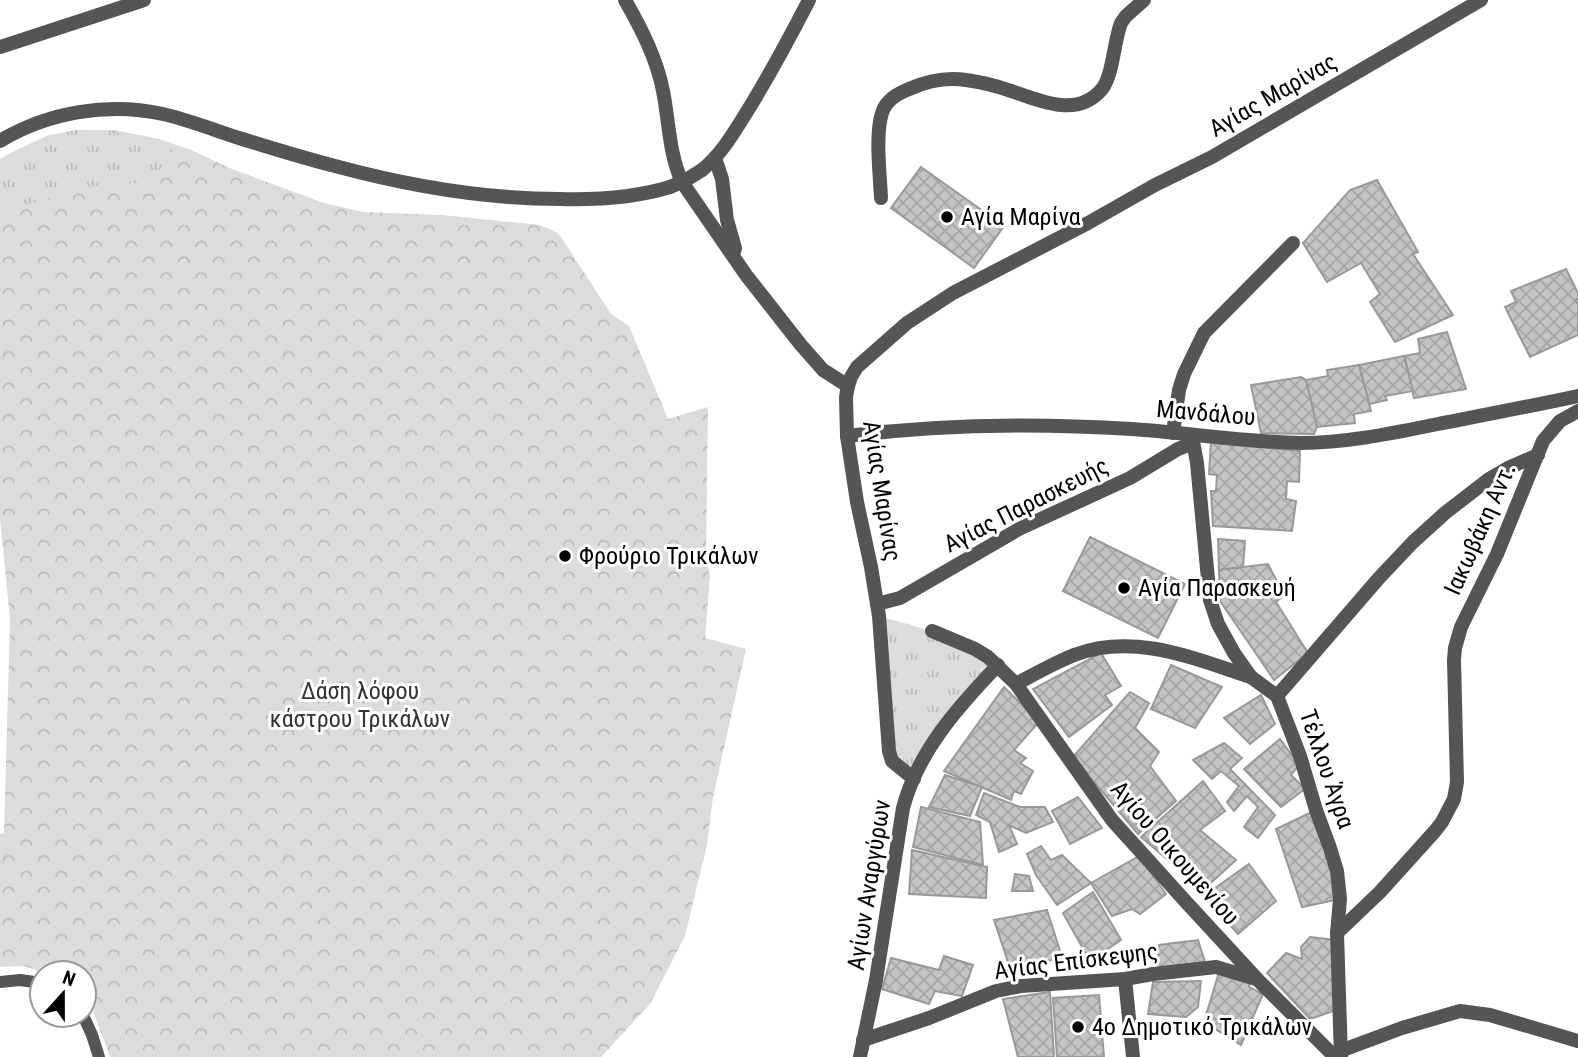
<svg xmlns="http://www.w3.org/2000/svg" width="1578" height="1057" viewBox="0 0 1578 1057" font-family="'Roboto Condensed',sans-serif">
<defs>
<pattern id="forest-crowns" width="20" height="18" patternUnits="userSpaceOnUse" patternTransform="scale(1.75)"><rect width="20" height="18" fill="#dcdcdc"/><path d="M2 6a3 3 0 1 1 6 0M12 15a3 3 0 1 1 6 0" fill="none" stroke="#bbb"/></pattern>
<pattern id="park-tufts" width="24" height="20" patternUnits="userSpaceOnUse" patternTransform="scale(1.75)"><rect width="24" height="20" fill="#dcdcdc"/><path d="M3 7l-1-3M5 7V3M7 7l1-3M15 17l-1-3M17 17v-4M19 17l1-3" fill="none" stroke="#bbb"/></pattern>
<pattern id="building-cross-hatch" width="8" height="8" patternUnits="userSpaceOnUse" patternTransform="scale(1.75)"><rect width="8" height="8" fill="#c4c4c4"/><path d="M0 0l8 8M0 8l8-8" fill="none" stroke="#a7a7a7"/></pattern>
</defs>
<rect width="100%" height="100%" fill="#fff"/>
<polygon fill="url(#forest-crowns)" points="76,130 114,130 159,139 191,150 232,169 324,203 363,212 442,215 540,225 556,232 561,237 611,314 629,326 668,419 708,407 706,557 710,576 705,638 746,649 713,797 707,845 685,936 650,1004 601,1057 110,1057 93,1011 84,1002 84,973 45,973 24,966 0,967 0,834 4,833 10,620 0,518 0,159 19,149 47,136"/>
<g fill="url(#park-tufts)">
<path d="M76,130C108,130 140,133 171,143L169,170L137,183L83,187L20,207L0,208V159L19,149L47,136Z"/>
<polygon points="879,616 932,631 998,665 914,779 897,767"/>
</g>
<g fill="url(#building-cross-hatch)" stroke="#999" stroke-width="2">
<polygon points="921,167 1004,226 974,268 891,208"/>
<polygon points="1377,180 1418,252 1413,254 1453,315 1395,342 1370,302 1380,294 1361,263 1327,282 1303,243 1350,190"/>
<polygon points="1566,269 1578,293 1578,299 1576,300 1578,304 1578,335 1530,357 1505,307 1516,302 1511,291"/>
<polygon points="1447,332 1466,389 1414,398 1404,356 1420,353 1418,339"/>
<polygon points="1404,356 1413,391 1385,396 1387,400 1369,404 1359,365"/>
<polygon points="1359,365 1371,411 1354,414 1355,423 1317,427 1306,380 1328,376 1327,370"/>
<polygon points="1301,377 1306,380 1317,427 1314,434 1261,433 1251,385"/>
<polygon points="1211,442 1300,451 1299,482 1287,481 1286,499 1296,501 1292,531 1213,526 1211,491 1216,491 1217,475 1209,474"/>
<polygon points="1090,537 1185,584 1158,638 1063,591"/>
<polygon points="1218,539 1245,541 1243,567 1219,570"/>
<polygon points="1268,564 1284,595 1276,602 1308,653 1274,680 1220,601 1219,570"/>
<polygon points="1101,653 1121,686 1105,695 1112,705 1069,737 1033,689"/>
<polygon points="1171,665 1222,687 1195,728 1151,709"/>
<polygon points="1004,687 1039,722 1014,750 1026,758 1020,763 1033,771 1021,794 1014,791 1011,800 944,771"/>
<polygon points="1130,692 1149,703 1135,728 1159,752 1150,766 1176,801 1138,834 1073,757"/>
<polygon points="1261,695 1275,724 1250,744 1224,718"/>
<polygon points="1280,739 1299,765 1291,775 1305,789 1281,807 1244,769"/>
<polygon points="1224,743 1242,758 1230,769 1275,815 1258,838 1244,827 1258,807 1247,796 1234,811 1227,802 1239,786 1221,771 1212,779 1193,760"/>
<polygon points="945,775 982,787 970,816 929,807"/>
<polygon points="1203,781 1225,811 1200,830 1236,860 1203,890 1141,837"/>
<polygon points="984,793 1020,807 1045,807 1053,822 1026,833 1009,825 1017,844 999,852 990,822 976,815"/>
<polygon points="1078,797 1102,828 1070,844 1052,811"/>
<polygon points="921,807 980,822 983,865 913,847"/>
<polygon points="1316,810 1340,899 1302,907 1276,829"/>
<polygon points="1041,846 1051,860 1062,855 1091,883 1057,905 1036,875 1027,854"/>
<polygon points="912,850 987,867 986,898 909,894"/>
<polygon points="1139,856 1166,894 1140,914 1132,909 1112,916 1091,883"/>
<polygon points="1249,864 1276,901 1238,934 1204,896"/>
<polygon points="1015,874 1029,876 1033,891 1012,891"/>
<polygon points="1093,892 1121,940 1090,961 1063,913"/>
<polygon points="1047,910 1062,957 1011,971 994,920"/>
<polygon points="1310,937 1335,940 1339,1009 1310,1019 1267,973 1286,953 1302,959 1301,947"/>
<polygon points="1198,940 1205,962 1157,968 1159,945"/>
<polygon points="944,956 973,965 962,996 935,991 929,1004 882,989 891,958 939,970"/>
<polygon points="1219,972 1250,982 1249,987 1263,994 1241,1045 1204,1022"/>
<polygon points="1201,981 1198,1007 1186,1017 1148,1014 1153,982"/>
<polygon points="1050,992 1054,1057 1018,1057 1003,999"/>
<polygon points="1099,995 1104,1057 1057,1057 1053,998"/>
</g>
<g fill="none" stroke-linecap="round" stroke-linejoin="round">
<g stroke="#555" stroke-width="12">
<polyline points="0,982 20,980 42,983"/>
<polyline points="83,1015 92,1035 99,1057"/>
</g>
<g stroke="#555" stroke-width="14">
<path d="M625,0C641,28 657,59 663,91C669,121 669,154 682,182L746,275L801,345L823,370L848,386"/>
<polyline points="0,47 144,0"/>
<path d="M0,141C48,112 108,102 163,114C189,120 214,130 239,138C271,148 303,158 335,166C409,186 483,199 560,199C597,200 634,198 670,187"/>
<polyline points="715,158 722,179 727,220 735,248 733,255"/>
<path d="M702,170C722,154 734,132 748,110C770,74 790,37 809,0"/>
<path d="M881,198C880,174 875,135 882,113C886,100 897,94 909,89C927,81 946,77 966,80C980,82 994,85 1008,90C1038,99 1076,120 1102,89C1113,75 1114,41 1121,23L1126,16L1144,0"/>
<polyline points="1173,433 1179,390 1184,374 1204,333 1293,243"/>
<path d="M847,436C941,424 1037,423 1132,429C1189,433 1245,442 1301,443C1347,443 1393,433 1438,424C1484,415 1531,406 1578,396"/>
<polyline points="1192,436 1197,463 1210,600 1218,624 1234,653 1251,677 1277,696 1300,756 1316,810 1330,848 1337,871 1340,899 1337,933 1341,1057"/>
<polyline points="877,604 900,598 1019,529 1130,478 1178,449 1193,443"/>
<polyline points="932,631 975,649 988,657 1016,684 1112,820 1187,903 1258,980 1335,1057"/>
<path d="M1016,684C1035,674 1054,663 1074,655C1134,632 1195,659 1251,677"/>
<polyline points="1277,696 1379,578 1413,542 1445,513 1489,479 1508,468 1538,455"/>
<polyline points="914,779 892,761 889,751 879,616 871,567 857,502 847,436 846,397 848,386 851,377 857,367 907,323 953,293 1088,223 1155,185 1212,157 1481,0"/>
<polyline points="1337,933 1380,892 1435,831 1442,822 1454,799 1457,782 1454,660 1455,648 1461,627 1497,554 1543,441 1560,421 1578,411"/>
<polyline points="1125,979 1133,1057"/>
<polyline points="863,1040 929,1018 996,991 1021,986 1125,979 1153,974 1216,967 1256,979"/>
<polyline points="1340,1051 1402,1028 1460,1011 1490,1015 1578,1041"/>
<path d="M860,1057L876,980L903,808C918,751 958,707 998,665"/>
</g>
<polyline stroke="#555" stroke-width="14" points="670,187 686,180 702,170"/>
</g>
<g fill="#000" stroke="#fff" stroke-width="2.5">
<circle cx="947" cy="217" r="7"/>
<circle cx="565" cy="556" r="7"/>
<circle cx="1124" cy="588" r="7"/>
<circle cx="1078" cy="1027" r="7"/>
</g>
<g text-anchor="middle" stroke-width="6" stroke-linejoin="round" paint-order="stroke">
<g font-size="24" fill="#000" stroke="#fff">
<text transform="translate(1273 95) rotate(-30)" y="8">Αγίας Μαρίνας</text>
<text transform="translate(1206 413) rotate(5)" y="8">Μανδάλου</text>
<text transform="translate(882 491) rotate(81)" y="8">Αγίας Μαρίνας</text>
<text transform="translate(1026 505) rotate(-27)" y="8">Αγίας Παρασκευής</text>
<text transform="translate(1480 529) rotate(-66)" y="8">Ιακωβάκη Αντ.</text>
<text transform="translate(1327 769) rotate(71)" y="8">Τέλλου Άγρα</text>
<text transform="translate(1175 853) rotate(49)" y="8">Αγίου Οικουμενίου</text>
<text transform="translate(869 885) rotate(-81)" y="8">Αγίων Αναργύρων</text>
<text transform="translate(1076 961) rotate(-7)" y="8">Αγίας Επίσκεψης</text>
</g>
<g font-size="24" fill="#000" stroke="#fff" text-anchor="start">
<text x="961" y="225">Αγία Μαρίνα</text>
<text x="579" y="564">Φρούριο Τρικάλων</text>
<text x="1138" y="596">Αγία Παρασκευή</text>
<text x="1092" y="1035">4ο Δημοτικό Τρικάλων</text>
</g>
<g font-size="24" fill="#333" stroke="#fff">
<text x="360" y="699">Δάση λόφου<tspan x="360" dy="28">κάστρου Τρικάλων</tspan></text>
</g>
</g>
<g transform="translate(63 994) rotate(21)"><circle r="33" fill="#ffffff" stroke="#999999" stroke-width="2"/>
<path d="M0-5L12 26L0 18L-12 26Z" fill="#000000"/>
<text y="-10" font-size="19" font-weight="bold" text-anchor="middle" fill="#000000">N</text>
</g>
</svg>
